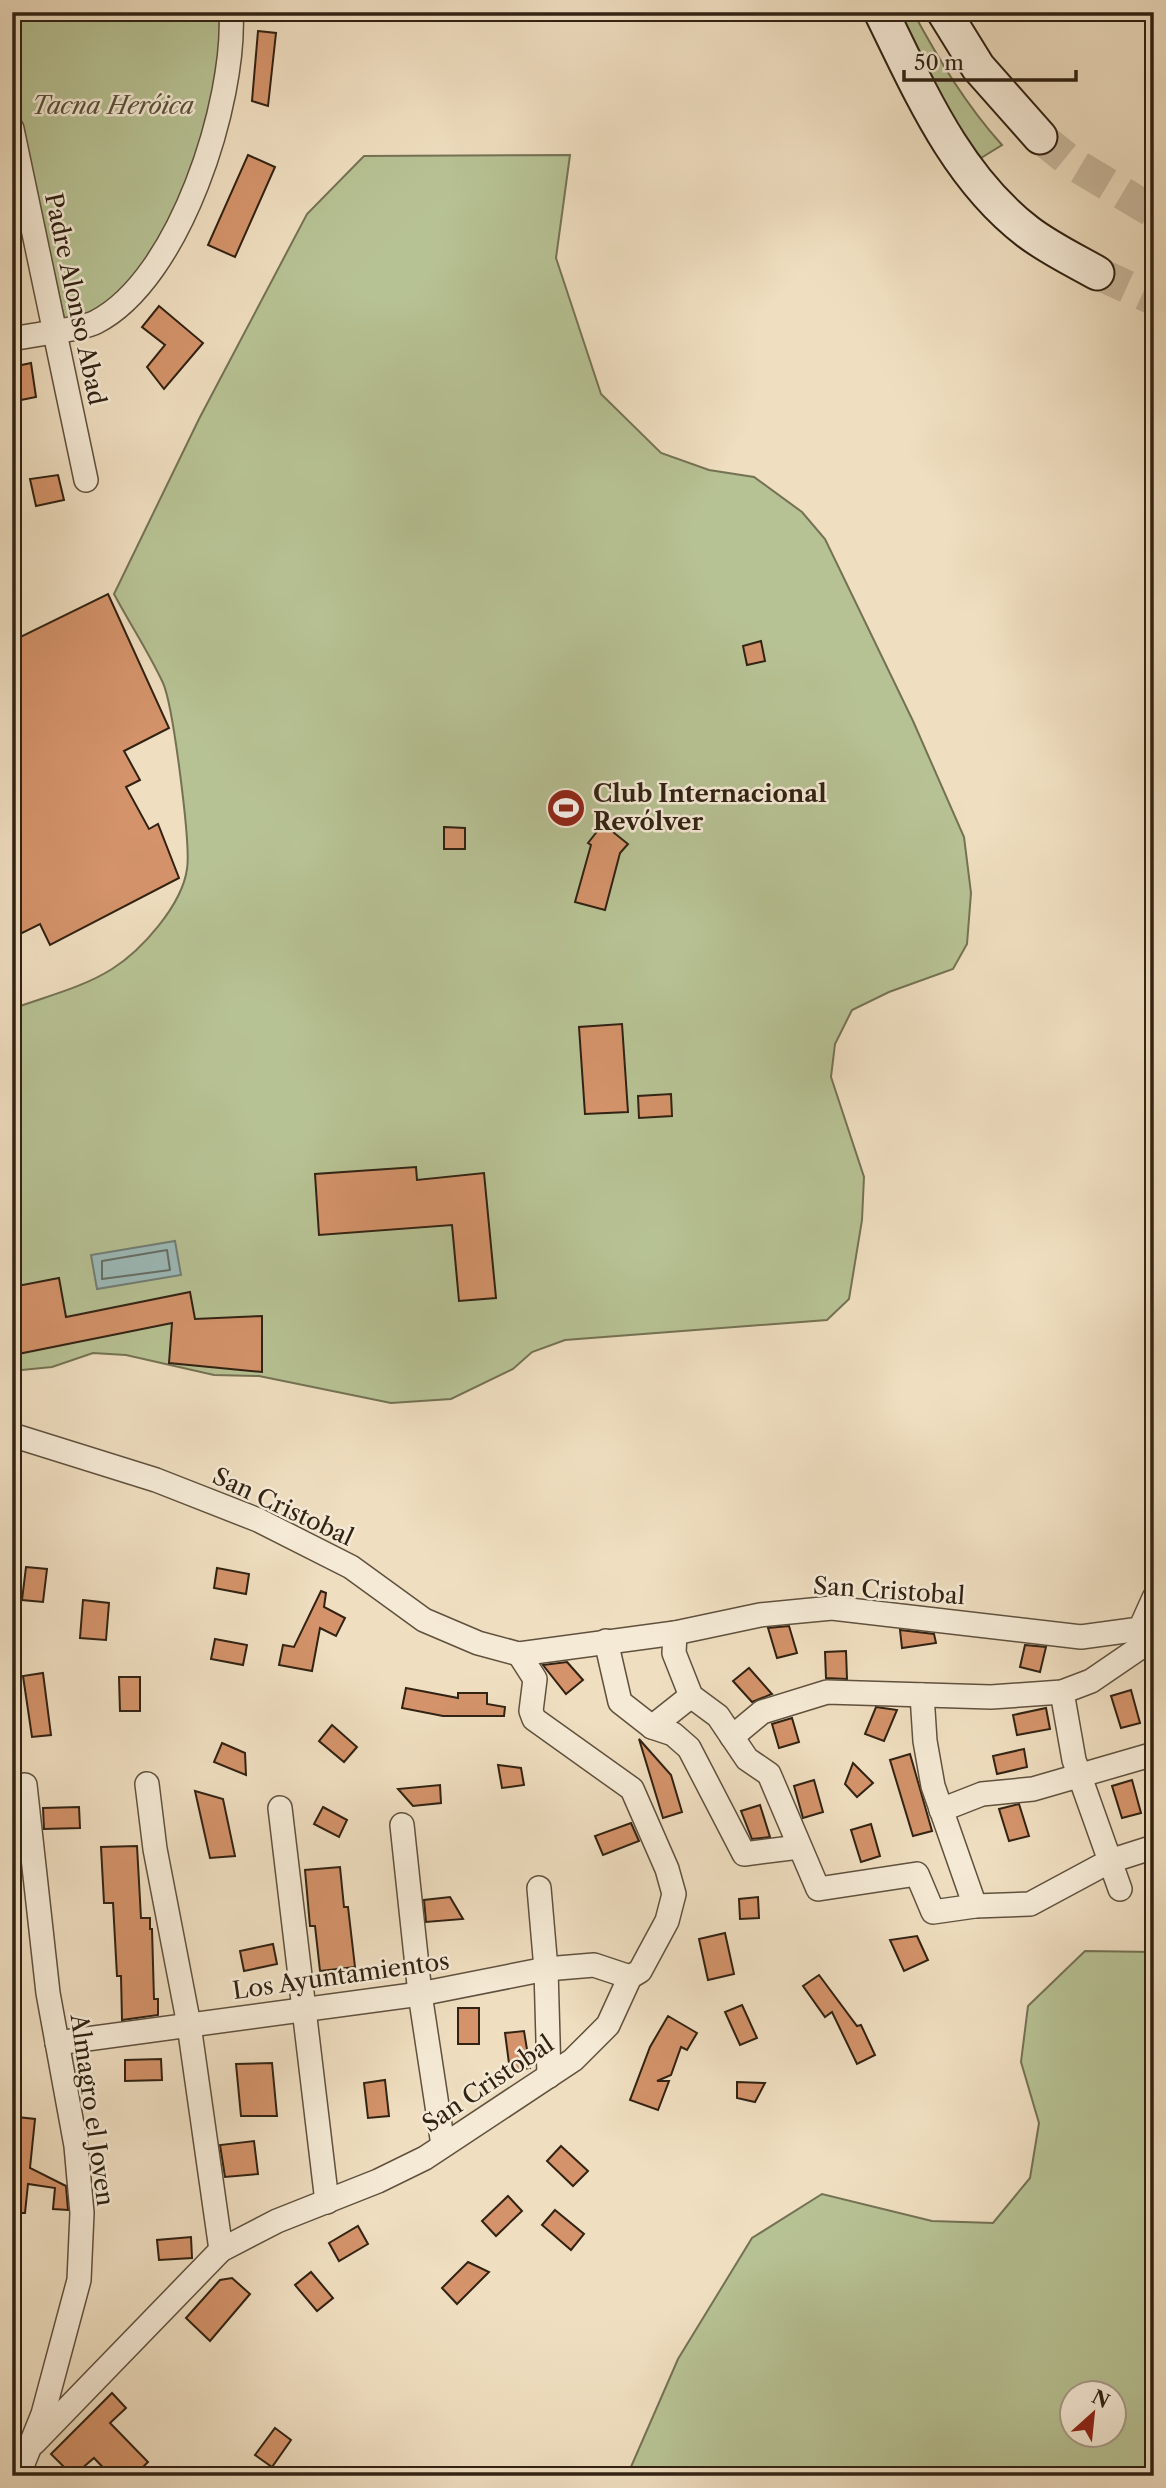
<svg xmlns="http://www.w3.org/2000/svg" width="1166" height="2488" viewBox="0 0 1166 2488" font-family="'Libre Caslon Text',serif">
<rect width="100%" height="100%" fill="#efdec0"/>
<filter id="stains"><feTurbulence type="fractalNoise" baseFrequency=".00286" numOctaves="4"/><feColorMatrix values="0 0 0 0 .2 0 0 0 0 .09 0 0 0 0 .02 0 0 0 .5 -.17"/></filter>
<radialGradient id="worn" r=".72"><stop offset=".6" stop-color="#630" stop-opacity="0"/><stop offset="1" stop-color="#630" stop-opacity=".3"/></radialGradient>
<g fill="#b7c294" stroke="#747254" stroke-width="2" fill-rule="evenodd">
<path d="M12,12H224C221,41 221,74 214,102C194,180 151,300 65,322L12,84Z"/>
<path d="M898,12H913C939,60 966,105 1002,145L981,158L945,107Z"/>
<path d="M570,155L556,258L601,394L661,453L709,470L754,477L802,512L825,539L913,721L964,837L971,893L967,944L953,969L889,992L852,1010L835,1044L831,1077L864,1177L862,1220L849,1299L827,1320L565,1340L532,1352L513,1369L451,1399L391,1403L259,1376L214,1375L126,1355L93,1353L52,1367L12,1371V1009C44,997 82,988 112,969C142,950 182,905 187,869C191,845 173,705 163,683C149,653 130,624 114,594L199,419L307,214L364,156Z"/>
<path d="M1085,1951L1154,1952V2476H627L678,2359L752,2238L822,2194L932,2221L993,2223L1030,2178L1039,2123L1021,2062L1028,2006ZM1072,2394H1114V2436H1072Z"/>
</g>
<polygon fill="#9cbbba" stroke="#717e77" stroke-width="2" points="175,1241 181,1275 97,1289 91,1255"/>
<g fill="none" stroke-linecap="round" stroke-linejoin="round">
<polygon stroke="#666e66" stroke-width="2" points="167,1250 170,1270 102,1279 102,1261"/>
</g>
<g fill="#d4936a" stroke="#312213" stroke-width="2">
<polygon points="258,31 276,33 268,106 252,101"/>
<polygon points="248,155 275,167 235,257 208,245"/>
<polygon points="159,306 203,343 164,389 147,367 165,345 142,327"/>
<polygon points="31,363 36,397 16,401 12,367"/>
<polygon points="58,475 64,500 36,506 30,479"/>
<polygon points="108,594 169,728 124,751 140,780 126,787 149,829 158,824 179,878 50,945 40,924 12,938 12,641"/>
<polygon points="761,641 765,661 747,665 743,646"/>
<polygon points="603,824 628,844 620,853 605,910 575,902 591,845 588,843"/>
<polygon points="444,827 465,828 465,849 444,849"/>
<polygon points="622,1024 628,1112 585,1114 579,1027"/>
<polygon points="671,1094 672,1116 639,1118 638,1096"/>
<polygon points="416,1167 417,1180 484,1173 496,1298 459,1301 452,1225 319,1235 315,1174"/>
<polygon points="59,1278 66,1317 190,1292 195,1319 262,1316 262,1372 169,1363 172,1323 18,1354 12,1324 12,1287"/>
<polygon points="26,1567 47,1569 43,1602 22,1600"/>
<polygon points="217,1568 249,1574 246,1594 214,1588"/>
<polygon points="321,1591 326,1593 324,1607 345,1618 336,1636 320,1628 312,1671 279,1665 283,1645 294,1647"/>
<polygon points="83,1600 109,1603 106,1640 80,1638"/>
<polygon points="789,1626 797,1653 777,1658 768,1628"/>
<polygon points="900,1630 934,1634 936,1643 902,1648"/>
<polygon points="215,1639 247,1645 243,1665 211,1659"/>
<polygon points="1025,1645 1046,1647 1040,1672 1020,1667"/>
<polygon points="846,1651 847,1679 826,1678 825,1652"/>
<polygon points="567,1662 583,1680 566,1694 543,1665"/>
<polygon points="749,1668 771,1693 772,1694 752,1702 733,1681"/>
<polygon points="43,1673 51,1735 32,1737 23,1676"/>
<polygon points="119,1677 140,1677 140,1711 120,1711"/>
<polygon points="406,1688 458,1698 458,1693 487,1693 487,1704 505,1707 504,1716 443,1716 402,1708"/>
<polygon points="1131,1690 1140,1723 1121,1728 1111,1696"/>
<polygon points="876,1707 897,1710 884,1741 865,1734"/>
<polygon points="1046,1708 1050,1729 1017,1735 1013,1715"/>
<polygon points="792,1718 799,1742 779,1748 772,1724"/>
<polygon points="332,1725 357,1747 344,1762 319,1741"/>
<polygon points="639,1739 671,1775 682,1812 663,1818"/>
<polygon points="222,1743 245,1753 246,1775 214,1762"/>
<polygon points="1024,1749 1027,1767 997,1774 993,1756"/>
<polygon points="910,1754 932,1831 913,1836 890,1760"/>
<polygon points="853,1763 873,1783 857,1797 845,1784"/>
<polygon points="498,1765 521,1768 524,1785 502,1788"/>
<polygon points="814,1780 823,1812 803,1818 794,1786"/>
<polygon points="1132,1780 1141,1813 1122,1818 1112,1786"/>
<polygon points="440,1785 441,1803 413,1806 398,1789"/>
<polygon points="195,1791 223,1799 235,1856 210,1858"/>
<polygon points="1019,1804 1029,1836 1009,1841 999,1809"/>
<polygon points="760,1805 770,1837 752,1839 741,1811"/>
<polygon points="79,1807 80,1828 44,1829 43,1808"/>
<polygon points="323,1807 347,1820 339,1837 314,1824"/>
<polygon points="631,1823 639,1841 603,1855 595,1836"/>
<polygon points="871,1824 880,1856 861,1862 851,1830"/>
<polygon points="137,1846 141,1918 150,1918 150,1929 152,1929 154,1999 158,1999 158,2015 122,2020 121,1976 117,1976 113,1903 104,1903 101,1847"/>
<polygon points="340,1867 344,1907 348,1907 355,1967 320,1971 315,1926 310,1926 305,1870"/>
<polygon points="450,1897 463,1919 426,1922 424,1900"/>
<polygon points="758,1897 759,1918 740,1919 739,1899"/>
<polygon points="725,1933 734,1974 708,1980 699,1939"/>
<polygon points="917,1936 928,1960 904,1971 890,1940"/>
<polygon points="273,1944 277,1964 244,1971 240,1951"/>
<polygon points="819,1975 857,2026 861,2025 875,2055 857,2064 832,2012 825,2017 803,1986"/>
<polygon points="742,2005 757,2038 740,2045 725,2012"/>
<rect x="458" y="2008" width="21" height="36"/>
<polygon points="668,2016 697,2033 687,2050 681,2047 671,2075 657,2081 669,2081 658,2110 630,2100 650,2047"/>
<polygon points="524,2031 530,2068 510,2071 505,2033"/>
<polygon points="161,2059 162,2080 125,2081 125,2060"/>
<polygon points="272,2063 277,2116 241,2116 236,2064"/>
<polygon points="385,2080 389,2116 368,2118 364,2083"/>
<polygon points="737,2082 765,2083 755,2102 737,2098"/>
<polygon points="17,2117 35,2119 30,2168 66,2186 68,2210 53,2209 55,2188 28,2184 25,2213 12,2213 12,2159"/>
<polygon points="254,2141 258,2174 225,2177 220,2145"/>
<polygon points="561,2146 588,2171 573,2186 547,2161"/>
<polygon points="508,2196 522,2211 496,2236 482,2221"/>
<polygon points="555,2210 584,2234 571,2250 542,2225"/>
<polygon points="358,2226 368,2244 339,2261 329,2243"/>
<polygon points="191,2237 192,2258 159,2260 157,2240"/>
<polygon points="468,2262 489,2272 457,2304 442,2288"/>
<polygon points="311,2272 333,2298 317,2311 295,2285"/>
<polygon points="232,2278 250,2294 210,2341 186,2318 220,2280"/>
<polygon points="112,2393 126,2408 110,2423 148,2462 134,2476 111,2476 94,2458 73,2476 51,2454"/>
<polygon points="275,2428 291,2440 272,2467 255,2455"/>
</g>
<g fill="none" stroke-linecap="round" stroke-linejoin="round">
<g stroke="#c9b89d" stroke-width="33" stroke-dasharray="33 17" stroke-linecap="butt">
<polyline points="1040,137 1072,163 1154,212"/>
<polyline points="1097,273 1154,299"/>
</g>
<defs>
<g id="street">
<polyline points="12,129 86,480"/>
<path d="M12,339C30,335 84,329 96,322C180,279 236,101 231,12"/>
<polyline points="12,1435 156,1480 258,1520 351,1567 424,1620 478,1643 519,1654 675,1633 760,1615 832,1608 1081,1637 1140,1629 1154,1598"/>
<polyline points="675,1633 674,1653 691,1696 718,1716 747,1759 769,1774 818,1889 917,1874 933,1912 975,1906 1030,1904 1110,1861 1154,1847"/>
<polyline points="606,1641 620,1702 652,1727 673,1734 689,1748 744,1854 799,1847"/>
<polyline points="1062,1692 1074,1760 1120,1889"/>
<polyline points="922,1695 925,1741 933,1786 975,1906"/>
<polyline points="652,1727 691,1696"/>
<polyline points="732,1737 762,1712 827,1692 991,1697 1062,1692 1091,1681 1154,1638"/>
<polyline points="147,1784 155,1849 189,2025 221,2250"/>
<polyline points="280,1808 327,2202"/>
<polyline points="941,1810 982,1794 1033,1789 1154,1754"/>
<polyline points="402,1825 420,1994 443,2145"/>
<polyline points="539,1888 546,1969 549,2076"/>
<polyline points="57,2043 420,1994 546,1969 594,1965 630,1977"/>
<polyline points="34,2443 221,2250 277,2221 378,2181 425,2158 573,2060 608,2025 630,1977 640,1971 667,1921 674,1894 667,1869 632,1789 534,1719 531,1711 535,1679 519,1654"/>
<polyline points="18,2476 43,2414 79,2280 82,2213 76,2146 48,1993 25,1785"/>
</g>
<g id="secondary">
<path d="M881,12C920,91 956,177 1028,232C1049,248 1074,260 1097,273"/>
<polyline points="944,12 978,67 1040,137"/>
</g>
</defs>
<use href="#street" stroke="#60513e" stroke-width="26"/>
<use href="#secondary" stroke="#312213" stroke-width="37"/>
<use href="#street" stroke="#f5ead6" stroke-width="23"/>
<use href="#secondary" stroke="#f5ead6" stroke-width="33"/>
</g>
<defs>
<symbol id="stadium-disc" viewBox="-11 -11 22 22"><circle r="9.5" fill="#8f2418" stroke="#f5ead6"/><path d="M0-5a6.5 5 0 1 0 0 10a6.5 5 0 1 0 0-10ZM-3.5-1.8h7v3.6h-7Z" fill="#fff"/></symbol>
</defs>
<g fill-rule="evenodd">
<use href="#stadium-disc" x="544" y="786" width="44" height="44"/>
</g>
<g text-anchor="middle" stroke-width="5" stroke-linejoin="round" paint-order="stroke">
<g font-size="24" font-style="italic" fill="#59523a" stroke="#f5ead6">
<text x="113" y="114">Tacna Heróica</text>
</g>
<g font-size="24" fill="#312213" stroke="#f5ead6">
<text transform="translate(75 299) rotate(78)" y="8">Padre Alonso Abad</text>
<text transform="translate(283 1507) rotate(25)" y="8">San Cristobal</text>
<text transform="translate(889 1591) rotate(4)" y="8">San Cristobal</text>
<text transform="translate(341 1976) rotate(-8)" y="8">Los Ayuntamientos</text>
<text transform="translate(488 2084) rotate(-34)" y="8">San Cristobal</text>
<text transform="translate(92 2110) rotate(82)" y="8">Almagro el Joven</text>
</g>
<g font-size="24" font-weight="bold" fill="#312213" stroke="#f5ead6" text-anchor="start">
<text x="593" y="802">Club Internacional<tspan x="593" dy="28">Revólver</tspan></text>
</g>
</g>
<rect width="1166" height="2488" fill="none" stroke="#efdec0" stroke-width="42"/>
<rect x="14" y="14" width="1138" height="2460" fill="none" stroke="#312213" stroke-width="3.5"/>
<rect x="21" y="21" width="1124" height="2446" fill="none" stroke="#312213" stroke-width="2"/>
<g transform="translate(1093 2414) rotate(27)"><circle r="33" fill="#f5ead6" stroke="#a79a88" stroke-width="2"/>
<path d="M0-5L12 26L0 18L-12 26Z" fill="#8f2418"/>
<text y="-10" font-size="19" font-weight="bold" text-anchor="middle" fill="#312213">N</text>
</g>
<path d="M904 70v10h172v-10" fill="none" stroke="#312213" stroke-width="3.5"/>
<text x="914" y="70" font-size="21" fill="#312213" stroke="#f5ead6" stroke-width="5" paint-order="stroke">50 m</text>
<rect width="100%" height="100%" filter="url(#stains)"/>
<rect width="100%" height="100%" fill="url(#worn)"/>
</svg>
